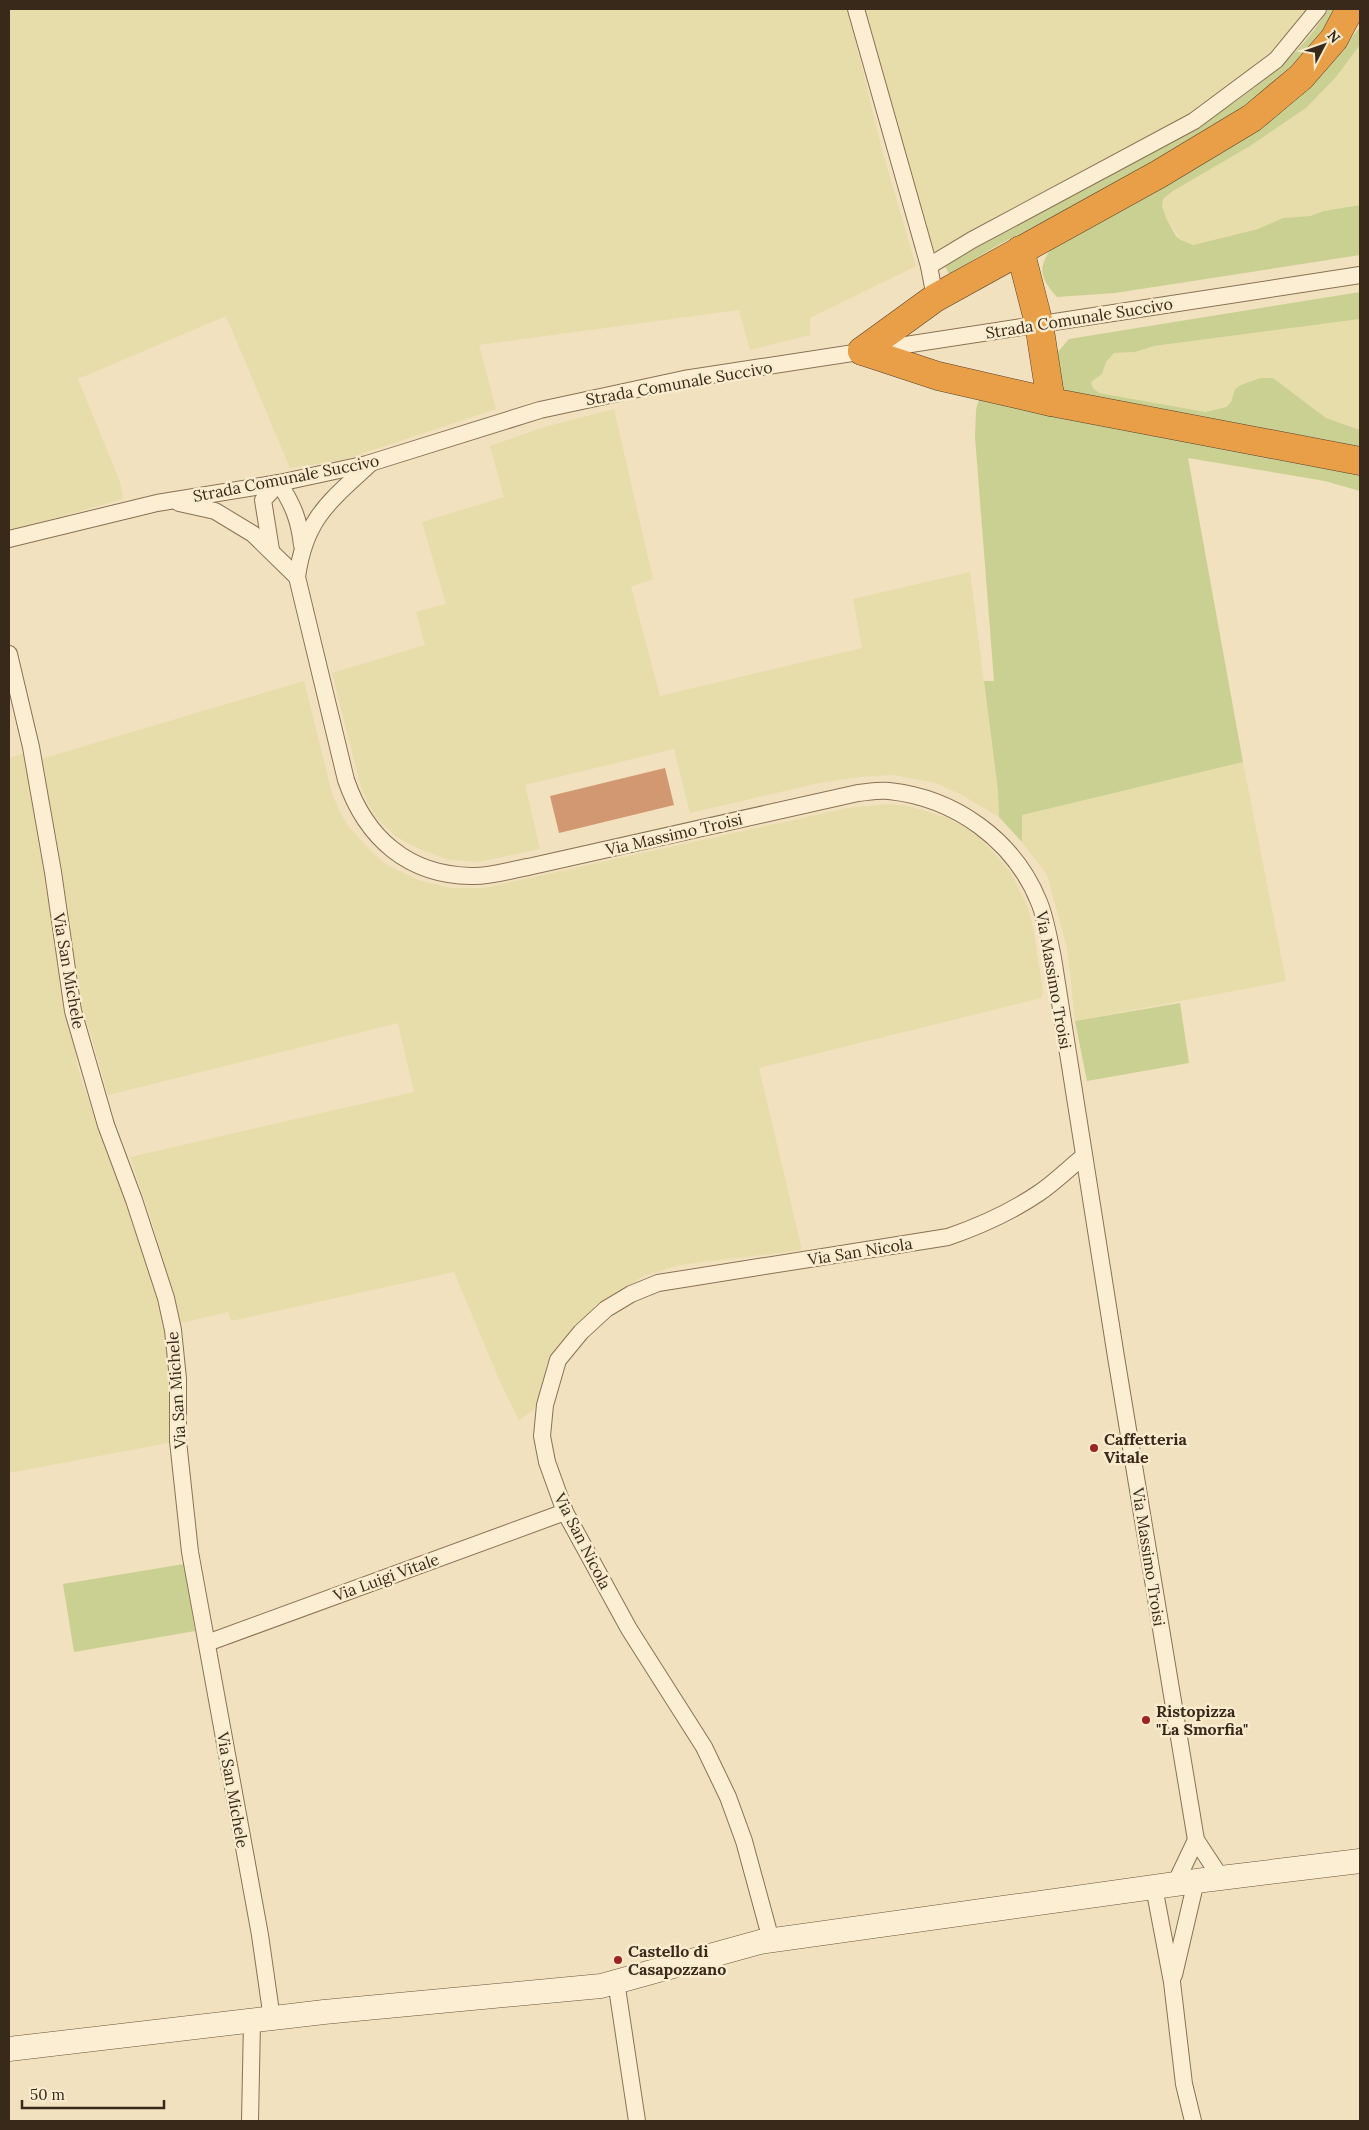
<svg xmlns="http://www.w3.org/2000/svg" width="1369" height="2130" viewBox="0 0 1369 2130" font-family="Lora,serif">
<rect width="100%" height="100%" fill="#f1e1be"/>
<g fill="#e7ddab">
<polygon points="9,9 848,9 881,146 916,266 810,318 810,335 750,350 739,310 479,345 496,409 343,460 290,468 226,316 78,379 120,482 123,499 9,531"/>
<polygon points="860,9 1308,9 1274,51 1186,116 933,254"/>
<polygon points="1360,45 1360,205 1324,211 1310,216 1283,218 1258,229 1193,245 1181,240 1166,218 1162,206 1163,199 1173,191 1250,146 1306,108 1336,77"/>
<polygon points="1360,319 1360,430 1326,418 1273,378 1235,389 1231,402 1225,407 1207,412 1099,393 1093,388 1091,382 1102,374 1106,362 1114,353 1135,352 1154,346"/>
<polygon points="614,409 653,579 631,587 660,696 862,648 853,599 970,572 998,792 999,817 960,794 935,783 894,775 860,777 819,783 690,813 674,749 525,785 540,849 478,862 450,860 419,849 395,836 375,816 362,791 332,673 425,645 416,612 446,604 422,522 504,497 490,446 541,428"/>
<polygon points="304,681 332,793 339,810 348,826 373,853 387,865 418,880 451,888 484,888 847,808 888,804 909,806 948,818 966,828 983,841 1010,871 1028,908 1033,927 1043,991 1041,998 759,1068 802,1250 679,1265 644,1276 596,1305 555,1353 538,1407 519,1420 501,1384 454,1272 231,1321 228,1312 181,1323 152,1222 130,1157 414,1092 398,1023 108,1095 90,1032 81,1011 41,759"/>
<polygon points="26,753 78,1069 106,1152 116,1169 168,1325 173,1442 9,1473 9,758"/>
<polygon points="1243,762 1286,981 1075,1021 1067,947 1047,875 1022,842 1021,815"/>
</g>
<g fill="#c9d091">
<path d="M1328,9H1340L1324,33L1272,87L1226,119L1098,193L1000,244L949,274L945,266L1234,103C1270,76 1306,48 1328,9Z"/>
<path d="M1360,27V45L1336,77L1306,108L1250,146L1173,191L1163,199L1162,206L1166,218L1176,236L1181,240L1193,245L1258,229L1283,218L1310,216L1324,211L1360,205V255L1115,293L1057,297C1041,279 1036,267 1053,247L1296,98L1331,63Z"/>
<polygon points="1360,292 1360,319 1154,346 1135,352 1114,353 1106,362 1102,374 1091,382 1093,388 1099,393 1206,412 1226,407 1231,402 1235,389 1241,385 1260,378 1273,378 1326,418 1360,430 1360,447 1332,441 1079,395 1063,389 1056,379 1057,353 1069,339"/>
<polygon points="979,399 1360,471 1360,491 1325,481 1188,458 1243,762 1022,815 1022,842 999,817 998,791 984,681 994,681 975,437 976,410"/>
<polygon points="1180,1003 1189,1063 1087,1081 1075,1021"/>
<polygon points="184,1564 195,1631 74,1652 63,1584"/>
</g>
<polygon fill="#d29871" points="665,768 674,805 559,833 550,796"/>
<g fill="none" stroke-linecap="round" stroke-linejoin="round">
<defs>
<g id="street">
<polyline points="856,9 929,266 935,298"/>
<polyline points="929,266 972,240 1194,121 1276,60 1318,9"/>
<path d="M371,463C330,501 305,518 297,577L346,780C366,838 408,875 471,876C490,877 510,870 528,867L858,793C868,792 879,790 889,791C955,798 1014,840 1039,902C1046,919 1049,939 1053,958L1116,1357L1196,1840L1221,1878"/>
<path d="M279,483C293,505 299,519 302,545"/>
<polyline points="179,503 215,511 253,534 297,577"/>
<polyline points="9,539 157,503 279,483 367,464 540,410 684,379 1360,275"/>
<polyline points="271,550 263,500 279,483"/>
<polyline points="9,654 31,747 53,872 73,1011 106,1125 134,1200 166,1298 173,1330 178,1379 178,1441 190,1552 260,1935 272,2019"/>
<polyline points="207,1643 565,1512"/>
<polyline points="1175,1884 1196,1840"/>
<polyline points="1154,1887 1172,1982 1184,2084 1193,2121"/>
<path d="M771,1940L744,1841L728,1797L704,1747L629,1629L565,1512L547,1462L542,1436L545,1405L558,1360L581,1332L606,1309L631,1294L658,1283L948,1237C980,1226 1011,1212 1039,1193C1055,1182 1069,1168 1084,1156"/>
<polyline points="1174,1975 1196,1881"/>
<polyline points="616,1981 637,2121"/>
<polyline points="250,2121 252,2022"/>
</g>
<polyline id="secondary" points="9,2049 324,2012 601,1986 760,1942 1204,1880 1360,1861"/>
<g id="highway">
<polyline points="1020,250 1039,324 1051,402"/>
<polyline points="862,351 935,298 1159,174 1252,118 1301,77 1334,39 1350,9"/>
<polyline points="862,351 938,376 1051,402 1360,461"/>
</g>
</defs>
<use href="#street" stroke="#8b7155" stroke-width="18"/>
<use href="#secondary" stroke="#6c5239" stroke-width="25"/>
<use href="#highway" stroke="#583f2a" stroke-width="29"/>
<use href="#street" stroke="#fbeed2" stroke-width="16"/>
<use href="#secondary" stroke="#fbeed2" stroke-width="24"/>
<use href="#highway" stroke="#e89f47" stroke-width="28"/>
</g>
<g fill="#9e2123" stroke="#f8ebce" stroke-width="2">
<circle cx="1094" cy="1448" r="5"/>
<circle cx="1146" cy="1720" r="5"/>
<circle cx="618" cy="1960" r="5"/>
</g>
<g text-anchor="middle" stroke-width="5" stroke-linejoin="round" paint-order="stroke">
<g font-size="16" fill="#39291b" stroke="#f8ebce">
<text transform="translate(1079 318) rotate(-9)" y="6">Strada Comunale Succivo</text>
<text transform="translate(679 383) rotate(-10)" y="6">Strada Comunale Succivo</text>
<text transform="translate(286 478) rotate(-11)" y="6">Strada Comunale Succivo</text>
<text transform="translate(674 834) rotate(-13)" y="6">Via Massimo Troisi</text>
<text transform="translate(69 971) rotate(80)" y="6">Via San Michele</text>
<text transform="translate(1054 980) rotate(80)" y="6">Via Massimo Troisi</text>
<text transform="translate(860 1251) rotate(-9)" y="6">Via San Nicola</text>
<text transform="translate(176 1390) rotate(-94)" y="6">Via San Michele</text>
<text transform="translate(583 1541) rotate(63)" y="6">Via San Nicola</text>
<text transform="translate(1149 1557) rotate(81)" y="6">Via Massimo Troisi</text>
<text transform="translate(386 1577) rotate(-20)" y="6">Via Luigi Vitale</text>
<text transform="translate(233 1790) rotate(80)" y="6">Via San Michele</text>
</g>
<g font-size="16" font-weight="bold" fill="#39291b" stroke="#f8ebce" text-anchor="start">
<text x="1104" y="1445">Caffetteria<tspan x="1104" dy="18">Vitale</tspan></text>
<text x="1156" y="1717">Ristopizza<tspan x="1156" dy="18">"La Smorfia"</tspan></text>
<text x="628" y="1957">Castello di<tspan x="628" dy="18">Casapozzano</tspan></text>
</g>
</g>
<rect width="1369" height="2130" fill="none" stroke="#39291b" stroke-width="20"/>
<g transform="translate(1324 45) rotate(49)" stroke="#f8ebce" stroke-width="4" paint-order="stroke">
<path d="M0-4L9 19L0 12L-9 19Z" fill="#39291b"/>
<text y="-8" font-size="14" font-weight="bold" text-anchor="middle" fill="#39291b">N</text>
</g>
<path d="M22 2100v8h142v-8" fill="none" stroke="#39291b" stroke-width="2.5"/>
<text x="30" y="2100" font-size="15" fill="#39291b" stroke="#f8ebce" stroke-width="4" paint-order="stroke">50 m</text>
</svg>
